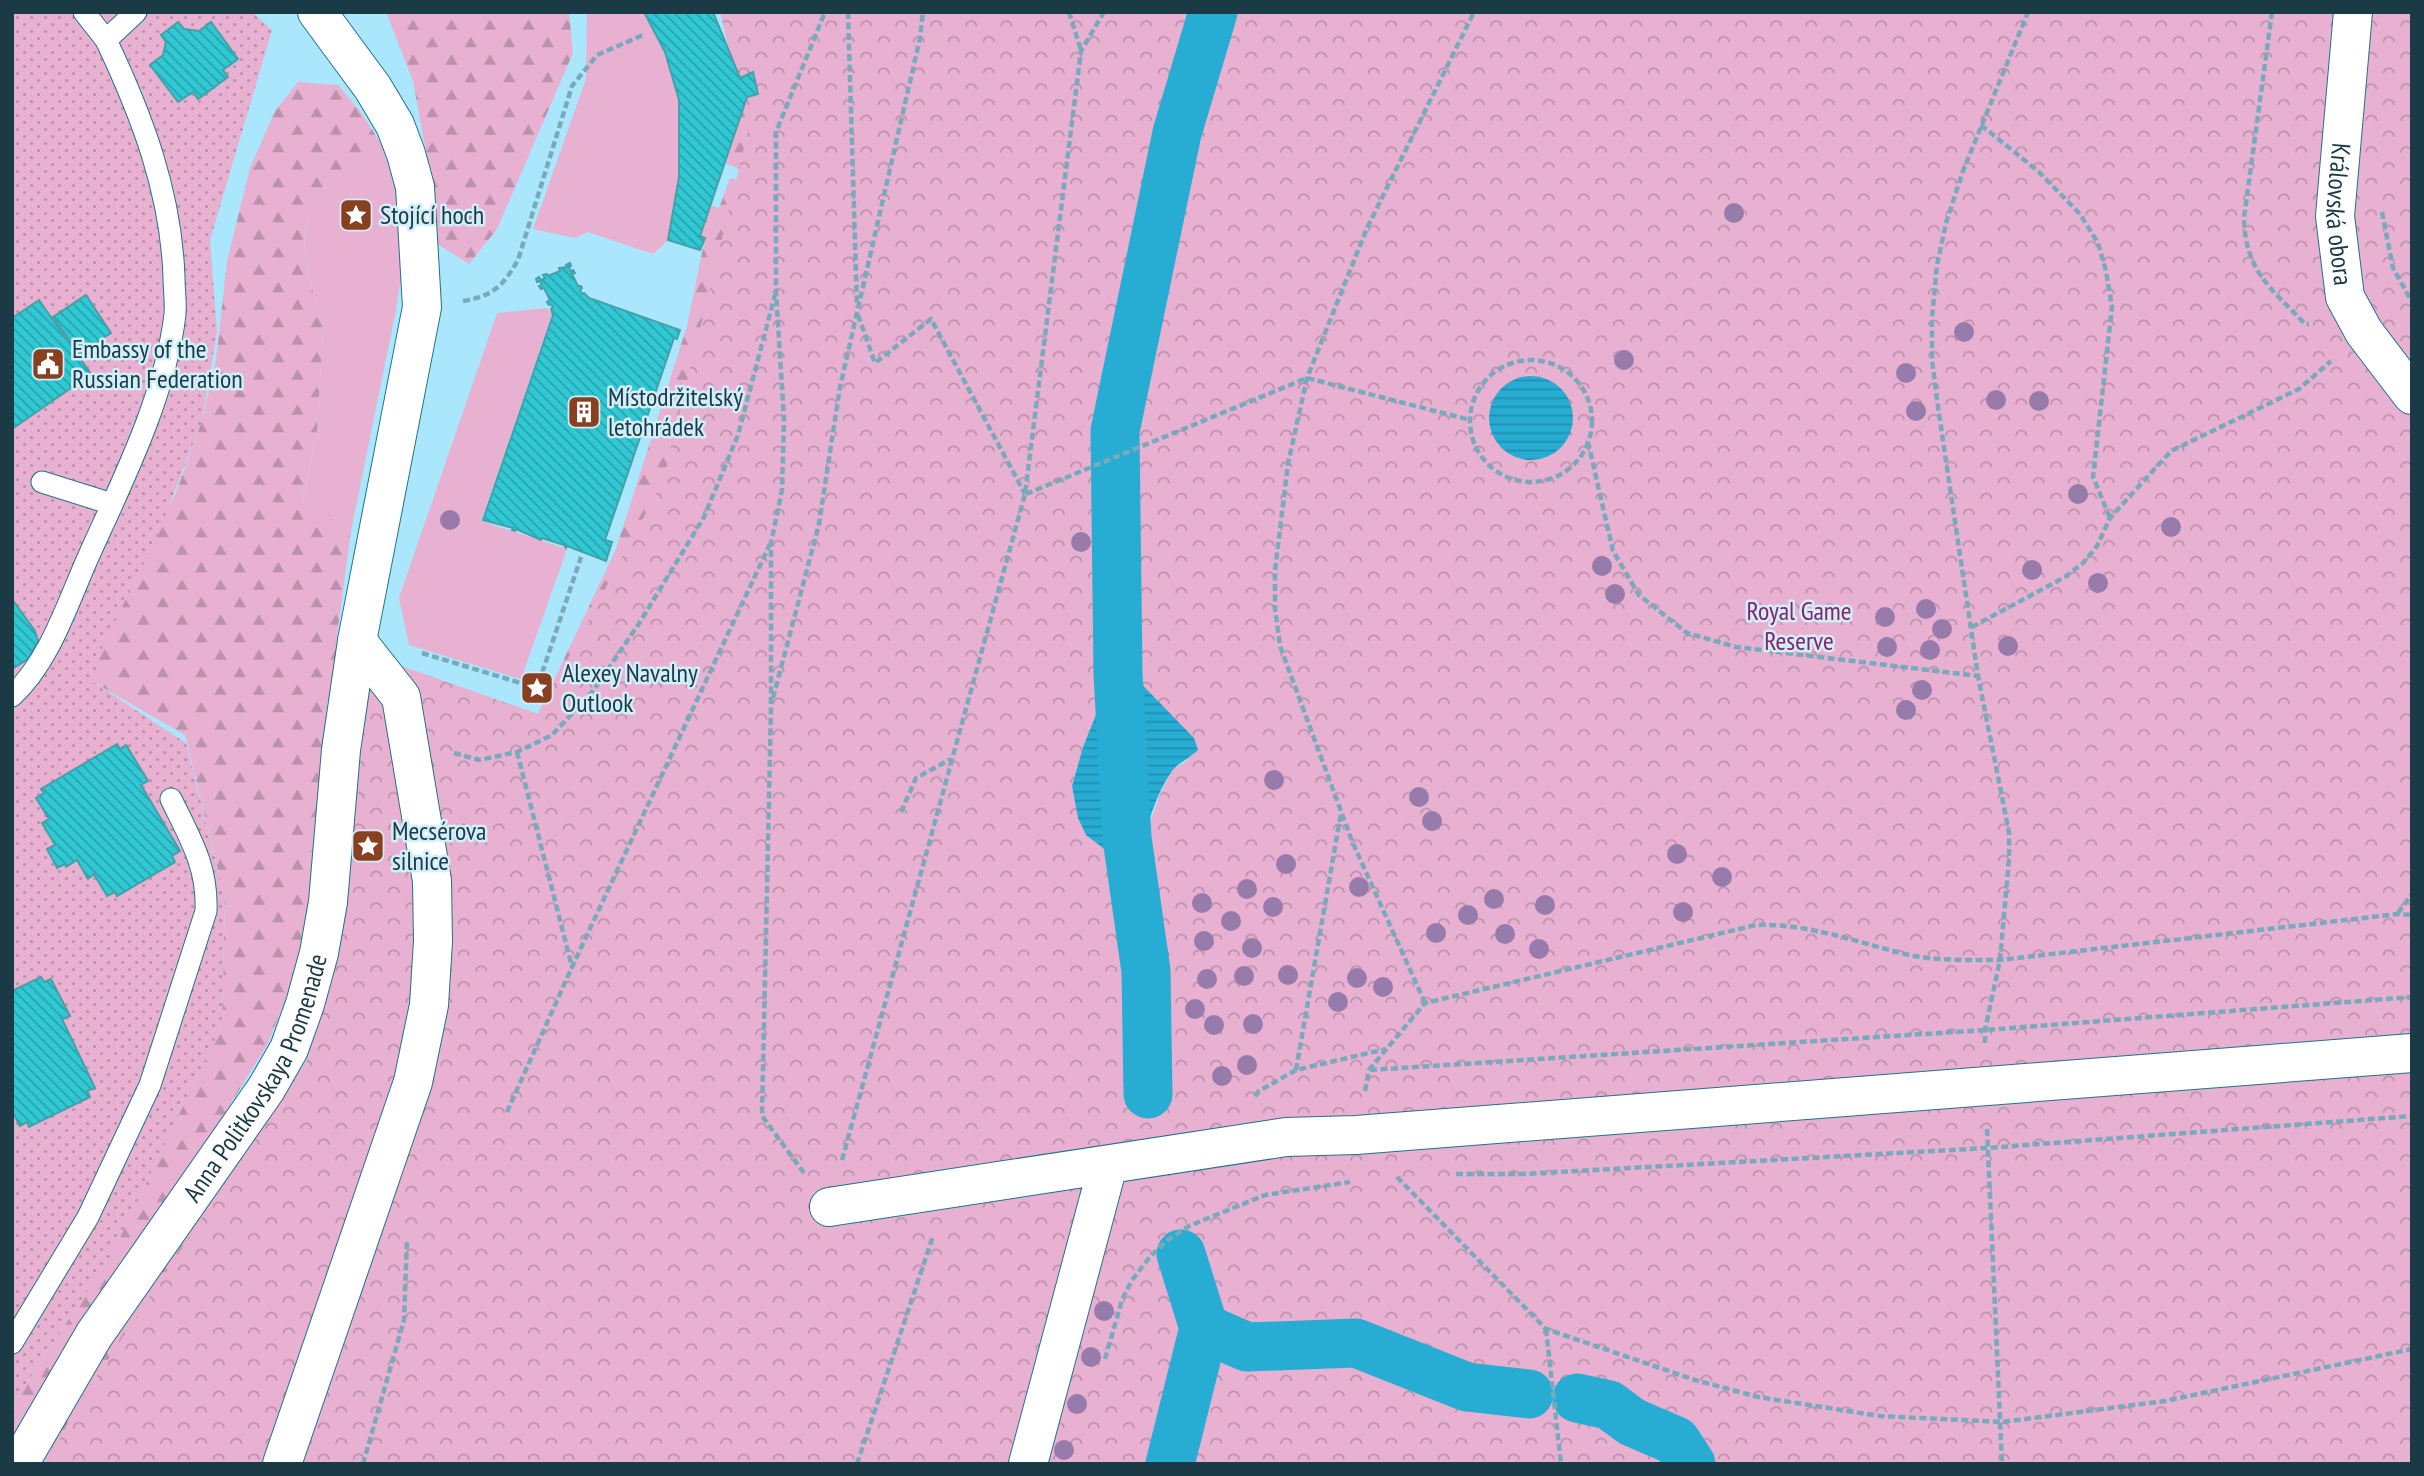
<svg xmlns="http://www.w3.org/2000/svg" width="2424" height="1476" viewBox="0 0 2424 1476" font-family="'PT Sans Narrow',sans-serif">
<defs>
<pattern id="forest-firs" width="22" height="20" patternUnits="userSpaceOnUse" patternTransform="scale(1.75)"><rect width="22" height="20" fill="#e8b1d1"/><path d="M5 1l3.5 6h-7zM16 11l3.5 6h-7z" fill="#bb91ab"/></pattern>
<pattern id="park-crowns" width="20" height="18" patternUnits="userSpaceOnUse" patternTransform="scale(1.75)"><rect width="20" height="18" fill="#e8b1d1"/><path d="M2 6a3 3 0 1 1 6 0M12 15a3 3 0 1 1 6 0" fill="none" stroke="#bb91ab"/></pattern>
<pattern id="garden-dots" width="8" height="8" patternUnits="userSpaceOnUse" patternTransform="scale(1.75)"><rect width="8" height="8" fill="#e8b1d1"/><path d="M2 2h.1M6 6h.1" fill="none" stroke="#bb91ab" stroke-width="1.8" stroke-linecap="round"/></pattern>
<pattern id="water-rules" width="6" height="5" patternUnits="userSpaceOnUse" patternTransform="scale(1.75)"><rect width="6" height="5" fill="#27add3"/><path d="M0 2.5h6" fill="none" stroke="#218ead"/></pattern>
<pattern id="building-back-hatch" width="6" height="6" patternUnits="userSpaceOnUse" patternTransform="scale(1.75)"><rect width="6" height="6" fill="#30c8d3"/><path d="M-1 5l2 2M0 0l6 6M5-1l2 2" fill="none" stroke="#28a3ad"/></pattern>
</defs>
<rect width="100%" height="100%" fill="#aae6fc"/>
<g fill="#e8b1d1">
<polygon points="587,12 644,12 665,52 679,100 681,119 679,177 668,240 653,254 588,232 575,238 533,229 586,79"/>
<polygon points="382,145 396,191 403,265 396,310 351,531 302,503 317,431 323,329 308,273 304,241 309,212 320,191 344,172 370,163"/>
<polygon points="547,308 552,314 481,521 567,549 521,679 409,645 399,598 497,313"/>
</g>
<g fill="url(#forest-firs)">
<polygon points="386,12 569,12 573,53 497,229 469,264 436,243 431,180 413,81"/>
<path d="M746,12H1204L1165,146L1095,193L1065,233L1036,427L1035,515L1015,575L963,766L926,875L866,1136L742,1164L607,1403L589,1464H307C379,1274 461,1080 458,873C457,852 452,831 448,810C442,768 436,727 429,685L363,701L378,739L392,872L391,962L388,1006L365,1113L288,1340L242,1464H37L63,1410L307,1060L340,959L347,872V702L327,701L318,872L302,959L267,1045L12,1456V1405L113,1252L222,1024L225,898L185,735L93,682L102,639L135,568L175,495L202,421L216,360L227,261L250,168L275,111L298,82L338,85L360,111L382,145L370,163L344,172L320,191L309,212L304,241L308,273L323,329L317,431L302,502L351,531L336,643L538,714L616,549L687,326L705,238L700,236L711,205L719,208L730,178L741,181L743,171L726,163L747,97L758,94L753,72Z"/>
</g>
<path fill="url(#park-crowns)" fill-rule="evenodd" d="M720,12H2412V1464H47L75,1409L307,1060L345,899L360,652L538,714L663,481L748,131ZM1118,660L1152,696L1187,761L1173,769L1161,792L1140,849L1072,786L1083,747Z"/>
<path fill="url(#garden-dots)" fill-rule="evenodd" d="M12,12H252L272,30L210,240L217,332L202,421L157,537L102,647L93,682L186,743L225,898L222,1024L113,1252L12,1405V1111L20,1126L27,1122L30,1126L89,1097L87,1091L95,1088L62,1019L69,1016L51,979L44,982L41,977L12,991V669L28,659L38,641L35,631L12,599V429L91,374L78,355L111,332L86,295L52,318L39,300L12,318ZM178,22L184,29L199,31L211,22L238,59L223,70L228,77L199,98L193,92L178,102L151,65L163,55L166,42L161,34ZM116,744L120,749L126,745L148,780L141,785L180,851L117,896L94,874L88,878L77,860L67,866L65,864L57,868L47,850L55,845L42,824L49,819L36,798L44,793L41,789Z"/>
<g fill="url(#water-rules)">
<circle cx="1531" cy="418" r="42"/>
<path d="M1118,660L1194,738L1198,750C1190,758 1178,763 1172,771C1156,793 1148,824 1140,850L1116,858L1086,835L1078,818L1072,786L1083,747Z"/>
</g>
<g fill="none" stroke-linecap="round" stroke-linejoin="round">
<g stroke="#27add3" stroke-width="49">
<polyline points="1148,1094 1146,971 1127,838 1118,674 1115,431 1177,133 1213,12"/>
<polyline points="1204,1328 1247,1347 1356,1343 1467,1387 1529,1394"/>
<polyline points="1577,1398 1609,1405 1632,1422 1676,1441 1691,1464"/>
<polyline points="1170,1464 1204,1328 1181,1254"/>
</g>
</g>
<g fill="url(#building-back-hatch)" stroke="#47a0a7" stroke-width="2">
<polygon points="644,12 713,12 740,78 753,72 758,94 747,97 700,236 705,238 700,250 668,240 679,177 679,100 665,52"/>
<polygon points="178,22 184,29 199,31 211,22 238,59 223,70 228,77 198,99 193,92 178,102 150,65 163,55 166,42 161,35"/>
<polygon points="570,263 571,266 569,267 571,272 573,270 575,273 572,274 578,286 581,286 582,288 580,290 582,294 584,293 589,298 680,330 677,339 674,338 605,540 612,542 606,561 567,546 566,548 564,545 542,538 541,540 516,529 515,531 512,530 513,528 483,520 553,315 551,309 553,307 551,304 549,305 547,302 550,300 544,288 541,289 539,286 542,285 540,281 537,282 536,279 539,277 541,280 545,278 543,275 547,274 548,276 560,271 559,268 567,267 566,265"/>
<polygon points="86,295 111,333 79,354 53,317"/>
<polygon points="39,300 91,374 12,429 12,318"/>
<polygon points="12,599 35,631 38,641 28,659 12,669"/>
<polygon points="117,744 120,749 126,745 148,781 141,785 180,851 172,856 175,862 117,896 115,892 107,896 94,874 88,879 77,860 66,867 65,864 57,868 47,849 55,845 42,823 49,819 36,798 44,793 41,789"/>
<polygon points="41,977 44,982 51,979 70,1016 62,1019 95,1088 87,1091 90,1097 29,1127 27,1122 20,1126 12,1111 12,991"/>
</g>
<g fill="none" stroke-linecap="round" stroke-linejoin="round">
<defs>
<g id="lane">
<polyline points="84,12 106,40"/>
<polyline points="42,482 112,504"/>
<path d="M12,696C51,660 68,601 90,553C123,480 166,394 175,314C176,302 174,289 174,277C171,192 142,116 106,40L136,12"/>
<path d="M12,1343L88,1217L150,1085L206,911C208,867 190,838 171,799"/>
</g>
<g id="street">
<path id="s1" d="M2353,12L2335,216L2345,297L2364,332L2412,395"/>
<polyline points="829,1207 1286,1137 1356,1135 2412,1053"/>
<path id="s2" d="M19,1464L94,1335L266,1089L289,1049L305,1004L319,953L328,902L341,750L357,641L422,307L415,187L406,154L395,125L373,88L317,12"/>
<polyline points="282,1464 413,1082 429,1005 433,941 432,881 401,697 357,641"/>
<polyline points="1028,1464 1108,1165"/>
</g>
</defs>
<use href="#lane" stroke="#20728b" stroke-width="23"/>
<use href="#street" stroke="#20728b" stroke-width="40"/>
<g stroke="#78aabc" stroke-width="4.5" stroke-dasharray="7 3.5" stroke-linecap="butt">
<polyline points="848,12 857,307"/>
<polyline points="1069,12 1081,50"/>
<path d="M2272,12L2244,218C2245,271 2271,288 2305,324H2309"/>
<polyline points="1981,125 2039,172 2080,214 2098,243 2106,271 2112,307 2093,477 2110,518"/>
<polyline points="2382,212 2393,268 2412,302"/>
<path d="M463,301C493,296 503,286 518,260L572,86L597,55L643,35"/>
<polyline points="858,315 875,363 931,319 1025,494"/>
<circle cx="1531" cy="421" r="61"/>
<polyline points="1588,442 1613,551 1639,595 1687,633 1736,647 1978,676"/>
<polyline points="1026,494 1307,378 1470,420"/>
<polyline points="1972,627 2065,577 2083,563 2097,546 2110,518 2171,451 2299,389 2331,361"/>
<polyline points="422,653 537,688 581,557"/>
<polyline points="773,698 819,524 840,387 920,38 923,12"/>
<polyline points="517,752 572,967 770,544"/>
<polyline points="454,753 479,760 517,752 552,735 593,691 640,622 704,517 738,435 775,295"/>
<polyline points="901,812 916,778 951,759"/>
<polyline points="2398,913 2412,894"/>
<polyline points="1425,1003 1352,841 1280,646 1275,608 1275,570 1288,464 1307,378 1367,228 1474,12"/>
<polyline points="1985,1043 1985,1030 2000,960 2009,859 2009,832 1978,676 1938,407 1932,360 1932,318 1937,265 1946,223 1963,171 2028,12"/>
<polyline points="1296,1070 1341,813"/>
<polyline points="1370,1070 1985,1030 2412,997"/>
<path d="M1365,1091L1369,1070L1425,1003L1756,925C1808,923 1859,943 1909,955C1939,961 1970,960 2000,960L2398,914L2412,915"/>
<polyline points="1255,1096 1259,1091 1296,1070 1386,1049"/>
<polyline points="507,1112 572,967"/>
<polyline points="1987,1129 2002,1464"/>
<polyline points="842,1160 1025,494 1081,51 1104,12"/>
<polyline points="804,1173 762,1116 771,707 771,543 782,490 784,420 776,291 776,132 825,12"/>
<polyline points="1456,1174 1523,1174 1987,1148 2412,1116"/>
<polyline points="1397,1177 1546,1329 1695,1380 1758,1397 1880,1416 2002,1422 2165,1401 2412,1349"/>
<polyline points="1546,1329 1561,1464"/>
<polyline points="1105,1359 1122,1300 1132,1280 1149,1258 1166,1241 1189,1226 1265,1195 1350,1182"/>
<polyline points="363,1464 404,1320 407,1240"/>
<polyline points="857,1464 933,1236"/>
</g>
<use href="#lane" stroke="#fff" stroke-width="21"/>
<use href="#street" stroke="#fff" stroke-width="38"/>
</g>
<g fill="#967bab">
<circle cx="1734" cy="213" r="10"/>
<circle cx="1964" cy="332" r="10"/>
<circle cx="1624" cy="360" r="10"/>
<circle cx="1906" cy="373" r="10"/>
<circle cx="1996" cy="400" r="10"/>
<circle cx="2039" cy="401" r="10"/>
<circle cx="1916" cy="411" r="10"/>
<circle cx="2078" cy="494" r="10"/>
<circle cx="450" cy="520" r="10"/>
<circle cx="2171" cy="527" r="10"/>
<circle cx="1081" cy="542" r="10"/>
<circle cx="1602" cy="566" r="10"/>
<circle cx="2032" cy="570" r="10"/>
<circle cx="2098" cy="583" r="10"/>
<circle cx="1615" cy="594" r="10"/>
<circle cx="1926" cy="609" r="10"/>
<circle cx="1885" cy="617" r="10"/>
<circle cx="1942" cy="629" r="10"/>
<circle cx="2008" cy="646" r="10"/>
<circle cx="1887" cy="647" r="10"/>
<circle cx="1930" cy="650" r="10"/>
<circle cx="1922" cy="690" r="10"/>
<circle cx="1906" cy="710" r="10"/>
<circle cx="1274" cy="780" r="10"/>
<circle cx="1419" cy="797" r="10"/>
<circle cx="1432" cy="821" r="10"/>
<circle cx="1677" cy="854" r="10"/>
<circle cx="1286" cy="864" r="10"/>
<circle cx="1722" cy="877" r="10"/>
<circle cx="1359" cy="887" r="10"/>
<circle cx="1247" cy="889" r="10"/>
<circle cx="1494" cy="899" r="10"/>
<circle cx="1202" cy="903" r="10"/>
<circle cx="1545" cy="905" r="10"/>
<circle cx="1273" cy="907" r="10"/>
<circle cx="1683" cy="912" r="10"/>
<circle cx="1468" cy="915" r="10"/>
<circle cx="1231" cy="921" r="10"/>
<circle cx="1436" cy="933" r="10"/>
<circle cx="1505" cy="934" r="10"/>
<circle cx="1204" cy="941" r="10"/>
<circle cx="1252" cy="948" r="10"/>
<circle cx="1539" cy="949" r="10"/>
<circle cx="1288" cy="975" r="10"/>
<circle cx="1244" cy="976" r="10"/>
<circle cx="1357" cy="978" r="10"/>
<circle cx="1207" cy="979" r="10"/>
<circle cx="1383" cy="987" r="10"/>
<circle cx="1338" cy="1002" r="10"/>
<circle cx="1195" cy="1009" r="10"/>
<circle cx="1253" cy="1024" r="10"/>
<circle cx="1214" cy="1025" r="10"/>
<circle cx="1247" cy="1065" r="10"/>
<circle cx="1222" cy="1076" r="10"/>
<circle cx="1104" cy="1311" r="10"/>
<circle cx="1091" cy="1357" r="10"/>
<circle cx="1077" cy="1404" r="10"/>
<circle cx="1064" cy="1450" r="10"/>
</g>
<defs>
<symbol id="sight-square" viewBox="-11 -11 22 22"><rect x="-9" y="-9" width="18" height="18" rx="4" fill="#884021" stroke="#d1eef9"/><path d="M0-6L1.8-2.2L6-1.7L2.9 1.2L3.7 5.4L0 3.3L-3.7 5.4L-2.9 1.2L-6-1.7L-1.8-2.2Z" fill="#fff"/></symbol>
<symbol id="civic-square" viewBox="-11 -11 22 22"><rect x="-9" y="-9" width="18" height="18" rx="4" fill="#884021" stroke="#d1eef9"/><path d="M-.6-6.5H3V-4.5H.6V-3L4-1V1h2V6H-6V1h2V-1L-.6-3ZM-1.2 2.5V6h2.4V2.5Z" fill="#fff"/></symbol>
<symbol id="building-square" viewBox="-11 -11 22 22"><rect x="-9" y="-9" width="18" height="18" rx="4" fill="#884021" stroke="#d1eef9"/><path d="M-4-6H4V6H1V3H-1V6H-4ZM-2.5-4.3h1.7v1.8h-1.7ZM.8-4.3h1.7v1.8H.8ZM-2.5-1h1.7V.8h-1.7ZM.8-1h1.7V.8H.8Z" fill="#fff"/></symbol>
</defs>
<g fill-rule="evenodd">
<use href="#sight-square" x="337" y="196" width="38" height="38"/>
<use href="#civic-square" x="29" y="345" width="38" height="38"/>
<use href="#building-square" x="565" y="393" width="38" height="38"/>
<use href="#sight-square" x="518" y="669" width="38" height="38"/>
<use href="#sight-square" x="349" y="827" width="38" height="38"/>
</g>
<g text-anchor="middle" stroke-width="5" stroke-linejoin="round" paint-order="stroke">
<g font-size="26" fill="#1a3a45" stroke="#d1eef9">
<text dy="9" stroke="none"><textPath href="#s1" startOffset="203">Královská obora</textPath></text>
<text dy="9" stroke="none"><textPath href="#s2" startOffset="455">Anna Politkovskaya Promenade</textPath></text>
</g>
<g font-size="26" fill="#1a3a45" stroke="#d1eef9" text-anchor="start">
<text x="380" y="224">Stojící hoch</text>
<text x="72" y="358">Embassy of the<tspan x="72" dy="30">Russian Federation</tspan></text>
<text x="608" y="406">Místodržitelský<tspan x="608" dy="30">letohrádek</tspan></text>
<text x="562" y="682">Alexey Navalny<tspan x="562" dy="30">Outlook</tspan></text>
<text x="392" y="840">Mecsérova<tspan x="392" dy="30">silnice</tspan></text>
</g>
<g font-size="26" fill="#852468" stroke="#d1eef9">
<text x="1799" y="620">Royal Game<tspan x="1799" dy="30">Reserve</tspan></text>
</g>
</g>
<rect width="2424" height="1476" fill="none" stroke="#1a3a45" stroke-width="28"/>
</svg>
